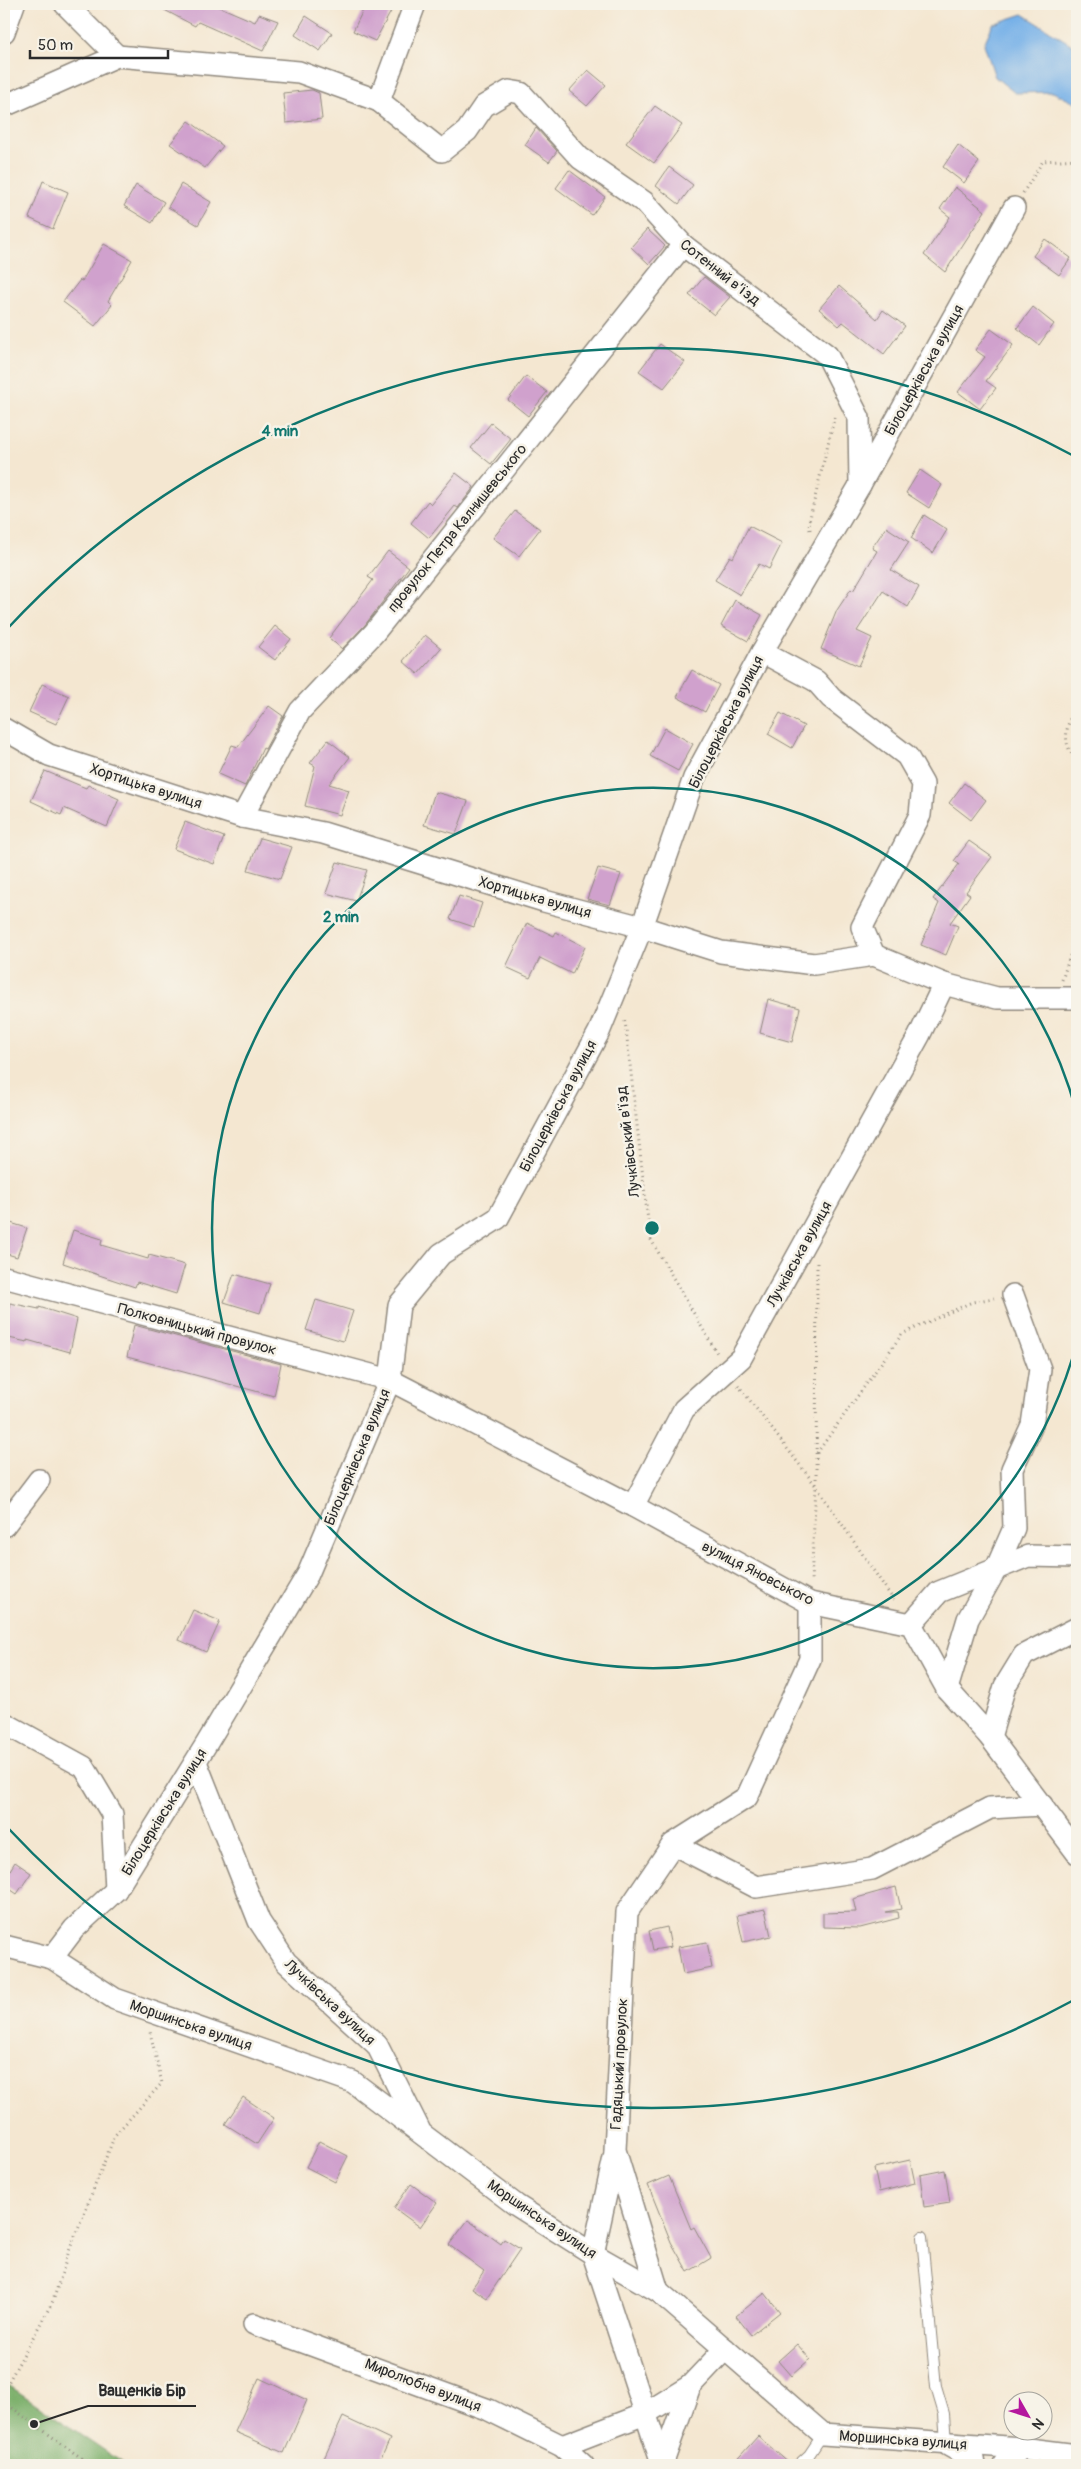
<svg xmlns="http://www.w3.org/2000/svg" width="1081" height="2469" viewBox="0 0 1081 2469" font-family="Pangolin,sans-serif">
<rect width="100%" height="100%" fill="#f7f3e8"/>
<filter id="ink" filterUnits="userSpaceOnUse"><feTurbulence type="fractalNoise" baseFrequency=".02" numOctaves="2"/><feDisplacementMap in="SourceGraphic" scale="10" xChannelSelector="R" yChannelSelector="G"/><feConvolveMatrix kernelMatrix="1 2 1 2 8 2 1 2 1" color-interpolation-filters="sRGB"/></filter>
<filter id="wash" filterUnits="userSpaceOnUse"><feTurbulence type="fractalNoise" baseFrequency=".0096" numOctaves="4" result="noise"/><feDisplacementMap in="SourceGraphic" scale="20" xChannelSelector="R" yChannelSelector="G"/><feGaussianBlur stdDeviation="1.12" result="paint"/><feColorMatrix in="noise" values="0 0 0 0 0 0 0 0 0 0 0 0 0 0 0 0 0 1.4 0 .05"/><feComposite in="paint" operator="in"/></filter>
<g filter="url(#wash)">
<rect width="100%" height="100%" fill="#f4e7d1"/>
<polygon fill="#7db06c" stroke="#546e4c" points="4,2382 126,2465 4,2465"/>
<polygon fill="#77b1e8" stroke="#516e8a" points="1023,14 1077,48 1077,104 1053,92 1015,93 995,77 984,44 993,24"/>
<g id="blocks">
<g fill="#d0a1cd">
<polygon points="153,4 213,4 255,22 259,14 278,21 263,51 198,22 195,26"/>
<polygon points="366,4 395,4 375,41 353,31"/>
<polygon points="306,16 332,33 320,51 295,35"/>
<polygon points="588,70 606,85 587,106 569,91"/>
<polygon points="312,90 319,93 322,119 286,123 283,93"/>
<polygon points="655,106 682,125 654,163 626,143"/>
<polygon points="189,121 223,146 205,168 170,144"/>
<polygon points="536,128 557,151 549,162 525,145"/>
<polygon points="958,145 979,162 964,183 943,167"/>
<polygon points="669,167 693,185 679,204 656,186"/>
<polygon points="569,170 605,197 592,215 556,188"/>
<polygon points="43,181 68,192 53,229 29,218"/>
<polygon points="181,184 211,202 198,225 168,207"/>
<polygon points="136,185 164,202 152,223 124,206"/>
<polygon points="955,187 985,211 945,272 924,255 950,217 940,209"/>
<polygon points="647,229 665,246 649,264 631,247"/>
<polygon points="1045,239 1071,258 1059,275 1033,256"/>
<polygon points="104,244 132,260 108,301 112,305 95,326 63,302 80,280 82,281"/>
<polygon points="704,277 730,297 714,315 689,295"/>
<polygon points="839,286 877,319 883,310 905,326 884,354 843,322 839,326 819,309"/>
<polygon points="1033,307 1054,324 1039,345 1017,328"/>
<polygon points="991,329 1013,345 986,381 996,388 980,409 958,392 985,357 975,350"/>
<polygon points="660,344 685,362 664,388 639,371"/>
<polygon points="526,376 547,392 528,416 508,400"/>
<polygon points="491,423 511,439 491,464 471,448"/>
<polygon points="920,470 942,485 929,508 906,493"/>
<polygon points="456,473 474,487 458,508 455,506 429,538 411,523 428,501 431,504"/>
<polygon points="515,511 540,529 519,556 493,538"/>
<polygon points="924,515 947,530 933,553 911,538"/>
<polygon points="749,526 782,543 769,569 759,564 740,595 715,580 730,556 733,558"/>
<polygon points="886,527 909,542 891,570 919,587 908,607 883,591 857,631 872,638 859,666 821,649 837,610 851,589 853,591 877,551 872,548"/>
<polygon points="388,551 409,567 365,625 342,649 329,638 373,580 368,577"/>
<polygon points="735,600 762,615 748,641 721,626"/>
<polygon points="275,626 291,639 275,660 258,647"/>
<polygon points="425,635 441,648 418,674 403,661"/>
<polygon points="692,670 719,685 705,712 677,697"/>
<polygon points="42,684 69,696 56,724 29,712"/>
<polygon points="269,706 283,716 265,749 263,748 245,786 218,774 232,745 238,747"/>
<polygon points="780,713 804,726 792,748 768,734"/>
<polygon points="665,728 693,744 678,771 650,756"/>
<polygon points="328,740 350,757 329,784 349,790 340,815 305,806 315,766 310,763"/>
<polygon points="45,771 86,788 88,785 119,799 107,827 64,808 61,815 31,801"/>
<polygon points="964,783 986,800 971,820 949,803"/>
<polygon points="435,792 468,801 456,834 424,825"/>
<polygon points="185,822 224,837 214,864 174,849"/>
<polygon points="260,838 292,847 280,879 248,870"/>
<polygon points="969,841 992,857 966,892 970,895 950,923 958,926 946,955 921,945 939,903 933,899 959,864 954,861"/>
<polygon points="337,862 367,870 356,901 326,893"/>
<polygon points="598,868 621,874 610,905 587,899"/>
<polygon points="459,896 482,903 474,927 450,919"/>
<polygon points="527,923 554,936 556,932 585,947 572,974 540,958 530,978 506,967"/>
<polygon points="768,999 800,1008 792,1042 760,1033"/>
<polygon points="4,1221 27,1228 17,1257 4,1253"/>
<polygon points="73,1230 102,1239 101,1245 148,1259 149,1255 185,1265 176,1294 137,1282 135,1287 63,1263"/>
<polygon points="234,1274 270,1284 260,1313 224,1302"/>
<polygon points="316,1300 353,1311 343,1341 306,1330"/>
<polygon points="10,1303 39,1309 39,1307 77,1319 70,1352 27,1340 27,1342 4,1337"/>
<polygon points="134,1325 281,1364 274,1396 127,1357"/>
<polygon points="193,1610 220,1621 206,1652 179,1640"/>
<polygon points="15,1862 31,1873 17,1894 4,1885 4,1880"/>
<polygon points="896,1887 901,1909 886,1912 898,1912 899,1918 860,1928 823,1927 823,1913 856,1912 853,1899"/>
<polygon points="765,1909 771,1936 743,1942 737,1915"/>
<polygon points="667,1927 671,1947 653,1950 649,1931"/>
<polygon points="707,1942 712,1968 683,1974 678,1947"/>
<polygon points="243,2097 274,2118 257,2144 225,2124"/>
<polygon points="319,2141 348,2156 335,2182 306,2167"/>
<polygon points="910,2160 915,2183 879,2192 874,2168"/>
<polygon points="945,2170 950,2203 924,2207 920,2175"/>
<polygon points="669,2176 691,2229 694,2227 711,2258 688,2272 671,2242 648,2185"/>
<polygon points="411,2184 437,2203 420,2227 394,2208"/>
<polygon points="468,2220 501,2244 504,2239 520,2249 487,2298 472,2288 484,2271 449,2245"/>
<polygon points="765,2293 780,2312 751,2335 736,2316"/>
<polygon points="797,2344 810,2359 791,2376 778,2361"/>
<polygon points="259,2378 307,2400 284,2453 235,2432"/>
<polygon points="343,2417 390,2439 378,2465 321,2465"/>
<polygon points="758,2436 791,2465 732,2465"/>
</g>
</g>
</g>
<g filter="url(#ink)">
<use href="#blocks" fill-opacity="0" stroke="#90897e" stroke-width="1"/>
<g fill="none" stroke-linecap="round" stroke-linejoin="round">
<defs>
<g id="lane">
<polyline points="922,2237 936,2387 944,2414 946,2443"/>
<polyline points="798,2465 809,2455 823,2434"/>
</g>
<g id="street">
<polyline points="65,4 117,56"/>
<polyline points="4,32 14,4"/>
<polyline points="379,101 442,151 467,131 484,106 509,91 521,93 580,158 644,202 683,245 827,355 859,418 860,485"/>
<polyline points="4,106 117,56 299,72 379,101 415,4"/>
<polyline points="762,652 816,681 831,698 907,756 923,784 920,815 862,927 874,955"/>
<polyline points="4,729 49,755 242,817 323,833 544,901 642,927 721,952 814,964 874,955 944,984 997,998 1077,998"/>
<polyline points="242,817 300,711 374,633 683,245"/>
<polyline points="4,1277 390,1380 633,1506 810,1603 911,1624 947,1689 990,1737 1077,1853"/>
<polyline points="633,1506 684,1409 741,1358 919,1036 944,984"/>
<polyline points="4,1526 39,1480"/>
<polyline points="911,1624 939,1592 1028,1556 1077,1557"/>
<polyline points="947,1689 968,1619 996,1569 1014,1528 1012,1469 1032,1425 1040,1369 1013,1295"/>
<polyline points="4,1723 84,1767 112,1814 116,1890"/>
<polyline points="990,1737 1005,1686 1024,1655 1077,1628"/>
<polyline points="196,1762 259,1921 286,1962 377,2045 419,2129"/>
<polyline points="673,1844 756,1887 872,1869 990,1808 1042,1805"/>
<polyline points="4,1946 52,1958 115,1999 353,2082 516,2205 593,2254 658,2291 823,2434 1021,2448 1077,2455"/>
<polyline points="52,1958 74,1929 116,1890 207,1743 308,1574 390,1380 399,1305 441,1254 498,1218 599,1032 642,927 694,778 762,652 860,485 1014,208"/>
<polyline points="615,2153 593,2254 662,2464"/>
<polyline points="658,2291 615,2150 627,1912 673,1844 747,1797 810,1659 810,1603"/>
<polyline points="254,2324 489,2410 562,2446 583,2465"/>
<polyline points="948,2445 973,2459 974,2465"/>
<polyline points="562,2446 645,2414 690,2386"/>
<polyline points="662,2465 690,2386 725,2349"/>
<polyline points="1004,2465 1021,2448"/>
</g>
</defs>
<use href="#lane" stroke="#90897e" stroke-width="12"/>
<use href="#street" stroke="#90897e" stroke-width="24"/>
<g stroke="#90897e" stroke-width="3" stroke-dasharray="1 4" stroke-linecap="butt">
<polyline points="1023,193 1043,161 1077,159"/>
<polyline points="810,530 809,522 835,415"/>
<path d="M1077,700C1069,722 1058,741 1077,760"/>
<polyline points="1062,980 1077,935"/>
<polyline points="625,1021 650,1238 718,1355"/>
<polyline points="817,1263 816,1486 895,1602"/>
<polyline points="738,1385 816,1486 811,1582"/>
<polyline points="817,1453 902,1334 972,1302 994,1298"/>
<polyline points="4,2390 53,2301 69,2251 115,2135 162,2083 150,2032"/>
<polyline points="4,2402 91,2465"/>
</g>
<use href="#lane" stroke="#fff" stroke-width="10"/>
<use href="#street" stroke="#fff" stroke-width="21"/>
</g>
</g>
<g fill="none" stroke="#0f766e" stroke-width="2.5">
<path d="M1077 1342A440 440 0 1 1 1077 1114"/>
<path d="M1072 2001A880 880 0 0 1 8 1828M8 628A880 880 0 0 1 1072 455"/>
</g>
<g text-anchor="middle" stroke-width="5" stroke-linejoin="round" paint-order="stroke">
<g font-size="15" fill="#2b2b2b" stroke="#f7f3e8">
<text transform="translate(720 272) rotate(38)" y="5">Сотенний в’їзд</text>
<text transform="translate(924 370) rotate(-61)" y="5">Білоцерківська вулиця</text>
<text transform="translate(457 528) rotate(-51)" y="5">провулок Петра Калнишевського</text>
<text transform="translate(726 722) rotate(-63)" y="5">Білоцерківська вулиця</text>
<text transform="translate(146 786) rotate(18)" y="5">Хортицька вулиця</text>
<text transform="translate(535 897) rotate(16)" y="5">Хортицька вулиця</text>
<text transform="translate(558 1106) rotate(-62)" y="5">Білоцерківська вулиця</text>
<text transform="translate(628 1142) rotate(-97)" y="5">Лучківський в'їзд</text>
<text transform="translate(799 1254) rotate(-61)" y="5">Лучківська вулиця</text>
<text transform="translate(197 1329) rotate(15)" y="5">Полковницький провулок</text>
<text transform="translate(357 1457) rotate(-67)" y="5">Білоцерківська вулиця</text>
<text transform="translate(758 1573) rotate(27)" y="5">вулиця Яновського</text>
<text transform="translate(164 1812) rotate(-58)" y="5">Білоцерківська вулиця</text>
<text transform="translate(330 2002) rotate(43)" y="5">Лучківська вулиця</text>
<text transform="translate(191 2025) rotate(19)" y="5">Моршинська вулиця</text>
<text transform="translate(619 2064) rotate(-87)" y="5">Гадяцький провулок</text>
<text transform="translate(542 2219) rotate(34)" y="5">Моршинська вулиця</text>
<text transform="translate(423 2385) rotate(21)" y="5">Миролюбна вулиця</text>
<text transform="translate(903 2440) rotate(4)" y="5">Моршинська вулиця</text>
</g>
</g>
<circle cx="652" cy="1228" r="8" fill="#0f766e" stroke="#f7f3e8" stroke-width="2.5"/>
<g font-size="15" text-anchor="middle" font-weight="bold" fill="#0f766e" stroke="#f7f3e8" stroke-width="5" stroke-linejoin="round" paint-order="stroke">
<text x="280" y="436">4 min</text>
<text x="341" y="922">2 min</text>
</g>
<path fill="none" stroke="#2b2b2b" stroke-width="2" d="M34 2424L88 2406H196"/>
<circle fill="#2b2b2b" stroke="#f7f3e8" stroke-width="2" cx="34" cy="2424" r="5"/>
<g font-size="16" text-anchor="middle" font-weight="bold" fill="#2b2b2b" stroke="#f7f3e8" stroke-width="5" stroke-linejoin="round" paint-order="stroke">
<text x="142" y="2396">Ващенків Бір</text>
</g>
<rect width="1081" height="2469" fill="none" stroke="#f7f3e8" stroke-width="20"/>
<g transform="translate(1028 2416) rotate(129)"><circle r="24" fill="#f7f3e8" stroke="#a5a39c"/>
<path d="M0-4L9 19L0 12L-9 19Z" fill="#b5179e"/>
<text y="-8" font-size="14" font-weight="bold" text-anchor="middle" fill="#2b2b2b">N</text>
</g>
<path d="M30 50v8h138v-8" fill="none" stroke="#2b2b2b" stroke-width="2.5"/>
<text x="38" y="50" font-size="15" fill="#2b2b2b" stroke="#f7f3e8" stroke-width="4" paint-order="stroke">50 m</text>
</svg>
